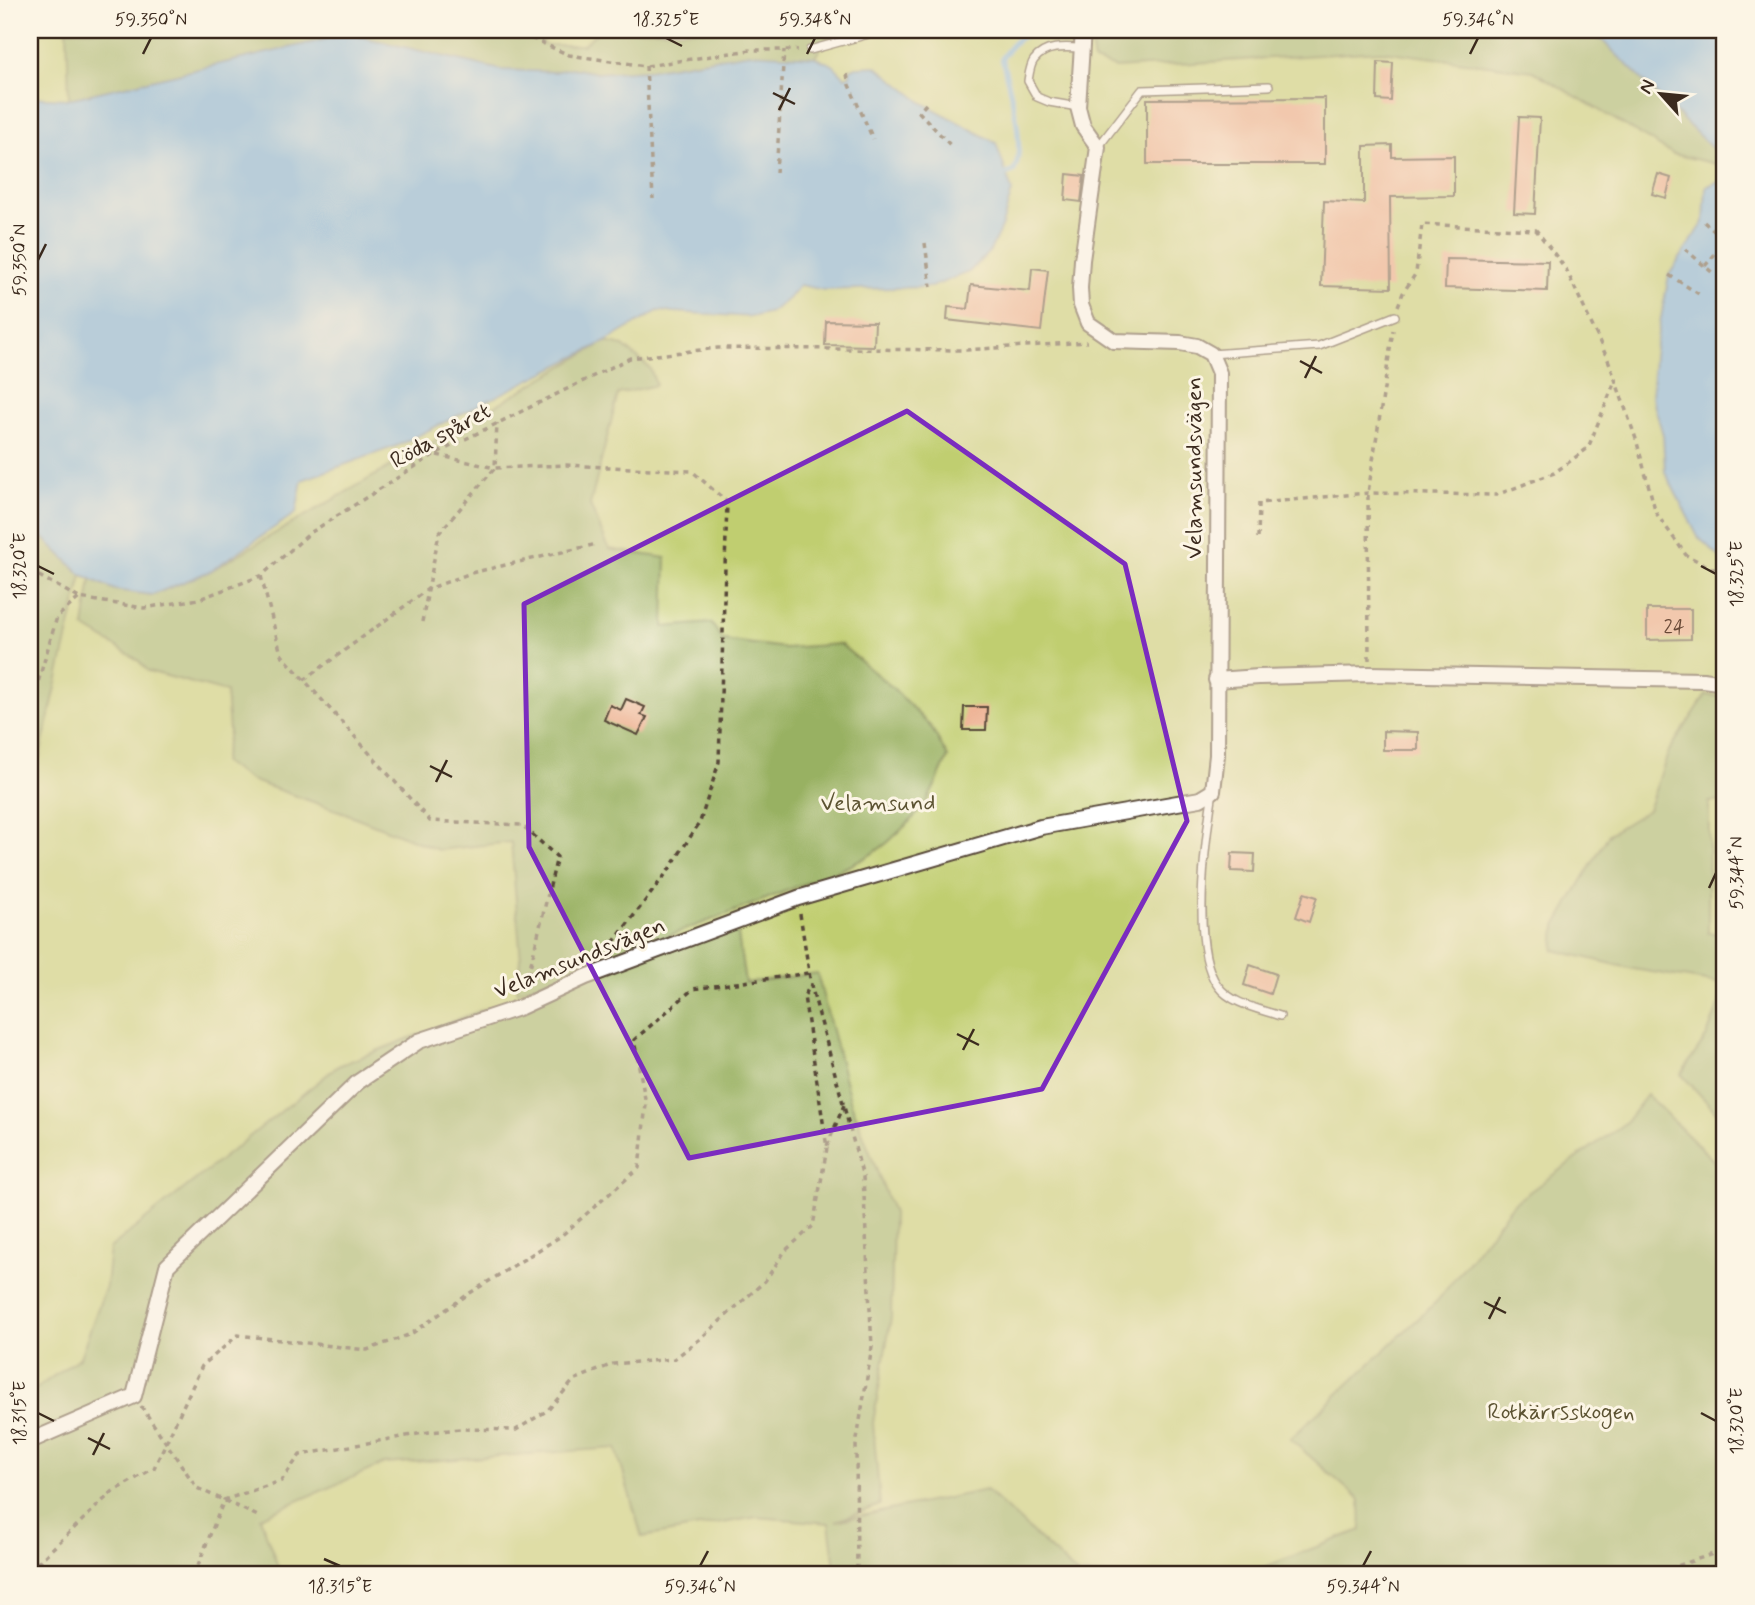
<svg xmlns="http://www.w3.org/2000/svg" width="1755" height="1605" viewBox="0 0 1755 1605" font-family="Mynerve,sans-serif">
<rect width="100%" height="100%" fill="#fcf5e5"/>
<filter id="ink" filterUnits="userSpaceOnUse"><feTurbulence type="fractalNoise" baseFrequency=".0143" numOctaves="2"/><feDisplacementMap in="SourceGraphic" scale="14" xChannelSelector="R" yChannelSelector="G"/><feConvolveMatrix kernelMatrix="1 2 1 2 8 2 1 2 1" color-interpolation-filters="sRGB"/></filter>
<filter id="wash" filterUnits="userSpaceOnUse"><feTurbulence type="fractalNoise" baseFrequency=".00686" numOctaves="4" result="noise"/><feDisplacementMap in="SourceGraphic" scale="28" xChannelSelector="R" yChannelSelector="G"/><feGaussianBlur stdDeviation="1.57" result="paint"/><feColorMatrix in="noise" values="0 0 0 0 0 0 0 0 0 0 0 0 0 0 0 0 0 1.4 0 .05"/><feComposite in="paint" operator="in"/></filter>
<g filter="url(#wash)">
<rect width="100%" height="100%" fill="#f8e9d3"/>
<rect fill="#c0ce70" stroke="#7e7c47" stroke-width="2" x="30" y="30" width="1695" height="1545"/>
<g fill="#98b162" stroke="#6a6e40" stroke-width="2">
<polygon points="67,30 537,30 544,45 583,45 599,30 832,30 815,57 718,58 648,70 597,73 571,68 554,72 501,70 349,34 69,99"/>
<polygon points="1089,30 1578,30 1602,40 1725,161 1725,166 1673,154 1533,71 1382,51 1116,68 1094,61"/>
<path d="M605,342L623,346L650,368L656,385L618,394L590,505L609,549L666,558L664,627L711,623L723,640L785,648L840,644L893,688L931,727L948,757C941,772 935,787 927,801C920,813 898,833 887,843C856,868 817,878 781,893C694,928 605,958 517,992L521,960L511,842L438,850L345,813L250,780L223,762L229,732L226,692L148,671L138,660L84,627L91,579L115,590L152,595L210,571Z"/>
<polygon points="30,525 82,575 30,799"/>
<polygon points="1706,695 1725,697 1725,801 1709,802 1708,933 1725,933 1725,984 1633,969 1554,950 1556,926 1609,834 1648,810 1669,751"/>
<polygon points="737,928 745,983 817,973 850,1100 893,1213 891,1318 873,1423 880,1505 836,1521 986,1490 1078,1575 836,1575 829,1523 757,1517 642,1537 616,1448 384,1464 260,1517 281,1575 30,1575 30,1393 80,1357 106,1286 110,1248 338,1066 621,956"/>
<polygon points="1725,987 1725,1122 1681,1074 1707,1036"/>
<polygon points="1647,1095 1725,1172 1725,1575 1220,1575 1251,1572 1361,1530 1360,1500 1290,1439 1437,1301 1514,1203 1625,1123"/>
</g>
<g fill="#6dace0" stroke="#546b7f" stroke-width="2">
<polygon points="1578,30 1725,30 1725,161 1602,40"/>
<polygon points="349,34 501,70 554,72 571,68 597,73 648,70 750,53 815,57 833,65 845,77 850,75 850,70 856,67 876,66 923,103 996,143 1012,191 1002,225 990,251 969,272 931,287 824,290 800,285 788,299 771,312 751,317 658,311 605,342 399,445 302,480 296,513 210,571 152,595 115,590 82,575 30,525 30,97 69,99"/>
<polygon points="1725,178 1725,562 1698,537 1665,472 1663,435 1652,397 1654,355 1669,275 1704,222 1706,187"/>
</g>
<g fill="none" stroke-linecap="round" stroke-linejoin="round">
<path stroke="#6dace0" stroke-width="5" d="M1006,174L1014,171C1027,142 1009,90 1002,58C1020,30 1032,31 1062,34"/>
</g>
<g id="blocks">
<g fill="#eaa07f">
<polygon points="1378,62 1393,63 1391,101 1377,100"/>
<polygon points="1325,98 1325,164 1147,164 1147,99"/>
<polygon points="1519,117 1540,118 1535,214 1514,213"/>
<polygon points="1392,145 1392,157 1454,156 1454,196 1390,197 1391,288 1321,286 1324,201 1364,203 1364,146"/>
<polygon points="1067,174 1084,176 1081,202 1065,200"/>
<polygon points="1658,174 1671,178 1666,198 1652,194"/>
<polygon points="1446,259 1548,261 1547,291 1445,288"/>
<polygon points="1032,268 1048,270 1041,331 947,320 948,307 968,309 971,285 1030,291"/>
<polygon points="826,321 875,322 874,346 825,345"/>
<polygon points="1647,609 1691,609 1691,639 1647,640"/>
<polygon points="626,699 645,707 641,715 647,717 638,735 604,720 610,705 621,710"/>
<polygon points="964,707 987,707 986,730 963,730"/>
<polygon points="1383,731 1418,732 1418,750 1383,750"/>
<polygon points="1232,853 1255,854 1254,872 1231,871"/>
<polygon points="1304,893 1317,897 1309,922 1296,917"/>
<polygon points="1250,965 1276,974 1270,994 1244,985"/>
</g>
</g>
</g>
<g filter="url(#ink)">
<use href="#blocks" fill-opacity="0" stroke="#574739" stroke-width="2"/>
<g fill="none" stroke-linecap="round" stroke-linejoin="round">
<defs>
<g id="service">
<polyline points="810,50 883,30"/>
<path d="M1078,107L1049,102L1037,97L1028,81C1029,75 1030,65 1034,60C1045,45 1066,47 1081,48"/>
<polyline points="1099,146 1142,90 1269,86"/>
<polyline points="1211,354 1319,346 1395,316"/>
<path d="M1213,791C1206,836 1190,950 1218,986C1231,1004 1260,1009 1280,1016"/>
</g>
<g id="minor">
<polyline points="1216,680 1259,677 1369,674 1703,680 1725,683"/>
<polyline points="30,1441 134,1396 167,1266 358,1082 419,1041 521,1007 586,977 798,898 1041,827 1200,799 1213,791 1217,755 1219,373 1211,354 1197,346 1180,343 1114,341 1088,323 1081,305 1080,288 1082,260 1098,147 1083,126 1078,107 1083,30"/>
</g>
</defs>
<use href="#service" stroke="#574739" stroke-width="10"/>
<use href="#minor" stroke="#574739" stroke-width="18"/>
<g stroke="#574739" stroke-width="3.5" stroke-dasharray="5 5" stroke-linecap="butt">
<polyline points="513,30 569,55 646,66 751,50 798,50"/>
<polyline points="646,66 653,199"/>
<polyline points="847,74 849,85 873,139"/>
<polyline points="926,104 919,112 952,147"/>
<polyline points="776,173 784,50"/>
<polyline points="1704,222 1725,241"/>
<polyline points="925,243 931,287"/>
<polyline points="1685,249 1714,274"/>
<polyline points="1705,266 1725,242"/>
<polyline points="1669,275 1702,296"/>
<polyline points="1398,306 1403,293 1416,273 1422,224 1536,230 1566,269 1609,362 1636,439 1656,513 1686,555 1725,575"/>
<polyline points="437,455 495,468 566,465 692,471 727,502 719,762 700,822 668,871 606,952"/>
<polyline points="1258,538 1259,503 1368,493 1496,495 1554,473 1588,448 1615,381"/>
<polyline points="30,571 79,598"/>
<polyline points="261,576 281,654 430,821 522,825 557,857 525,988"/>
<polyline points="422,622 439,533 495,468 497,423"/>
<polyline points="1369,660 1368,493 1393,330"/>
<polyline points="304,680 428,589 471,573 597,544"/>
<polyline points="30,710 57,617 79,598 144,608 199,599 261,576 310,533 435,454 630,358 718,348 965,350 1087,342"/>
<polyline points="800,914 811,985 863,1177 872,1347 856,1445 857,1575"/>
<polyline points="827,1146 844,1105"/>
<polyline points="141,1406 197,1488 260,1517"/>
<polyline points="30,1570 112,1492 154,1468 202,1366 238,1335 367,1350 411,1334 470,1293 561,1236 639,1168 646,1104 634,1040 693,989 809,973"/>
<polyline points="194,1575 224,1500 281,1481 300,1455 429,1432 461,1429 516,1430 548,1410 574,1380 613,1364 674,1359 700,1339 765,1281 785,1251 813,1226 827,1148 804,996 811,985"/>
<polyline points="1650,1575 1725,1550"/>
</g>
<use href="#service" stroke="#fff" stroke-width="7"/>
<use href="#minor" stroke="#fff" stroke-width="14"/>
</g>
</g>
<path d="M0 0H1755V1605H0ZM907,411L1125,564L1187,821L1042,1089L689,1158L529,847L524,604Z" fill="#f8e9d3" fill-opacity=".55" fill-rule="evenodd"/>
<path fill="none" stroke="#7b2cbf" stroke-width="5" stroke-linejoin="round" d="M907,411L1125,564L1187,821L1042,1089L689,1158L529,847L524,604Z"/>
<path fill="none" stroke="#3b2a1e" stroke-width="2.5" d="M666,38L682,46M143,54L151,38M807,54L815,38M1470,54L1478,38M773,93L795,104M779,110L790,88M38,260L46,244M1300,361L1322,373M1305,378L1316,356M38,566L54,574M1701,566L1716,574M430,766L452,777M436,782L447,760M1709,888L1716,873M957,1034L979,1045M963,1050L974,1029M1484,1302L1506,1313M1489,1319L1500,1297M38,1413L54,1421M1701,1413L1716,1421M88,1438L110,1449M93,1455L104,1433M324,1559L340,1566M700,1566L708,1551M1363,1566L1371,1551"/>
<g text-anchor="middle" stroke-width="6" stroke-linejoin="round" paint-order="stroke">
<g font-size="19" fill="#674836">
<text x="1674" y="633">24</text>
</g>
<g font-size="23" fill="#3b2a1e" stroke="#fcf5e5">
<text transform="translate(440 435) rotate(-29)" y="8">Röda spåret</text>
<text transform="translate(1193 468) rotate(-90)" y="8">Velamsundsvägen</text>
<text transform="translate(579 957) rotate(-22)" y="8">Velamsundsvägen</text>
</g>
<g font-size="23" fill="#5c5332" stroke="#fcf5e5">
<text x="878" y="810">Velamsund</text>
<text x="1561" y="1419">Rotkärrsskogen</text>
</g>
</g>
<rect width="1755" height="1605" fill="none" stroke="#fcf5e5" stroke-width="77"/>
<g transform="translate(1661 94) rotate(297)" stroke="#fcf5e5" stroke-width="5" paint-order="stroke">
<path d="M0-5L12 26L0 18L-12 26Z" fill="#3b2a1e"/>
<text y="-10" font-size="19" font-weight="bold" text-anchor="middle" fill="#3b2a1e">N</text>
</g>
<rect x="38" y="38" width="1678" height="1528" fill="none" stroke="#3b2a1e" stroke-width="2.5"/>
<g font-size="18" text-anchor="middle" fill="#3b2a1e">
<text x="151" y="25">59.350°N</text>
<text x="666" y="25">18.325°E</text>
<text x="815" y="25">59.348°N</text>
<text x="1478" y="25">59.346°N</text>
<text transform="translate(19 260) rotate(-90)" y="6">59.350°N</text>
<text transform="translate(19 566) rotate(-90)" y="6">18.320°E</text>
<text transform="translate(1736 574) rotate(-90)" y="6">18.325°E</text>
<text transform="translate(1736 873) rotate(-90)" y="6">59.344°N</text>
<text transform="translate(19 1413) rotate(-90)" y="6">18.315°E</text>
<text transform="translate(1736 1421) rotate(-90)" y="6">18.320°E</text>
<text x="340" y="1592">18.315°E</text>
<text x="700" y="1592">59.346°N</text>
<text x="1363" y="1592">59.344°N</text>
</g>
</svg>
